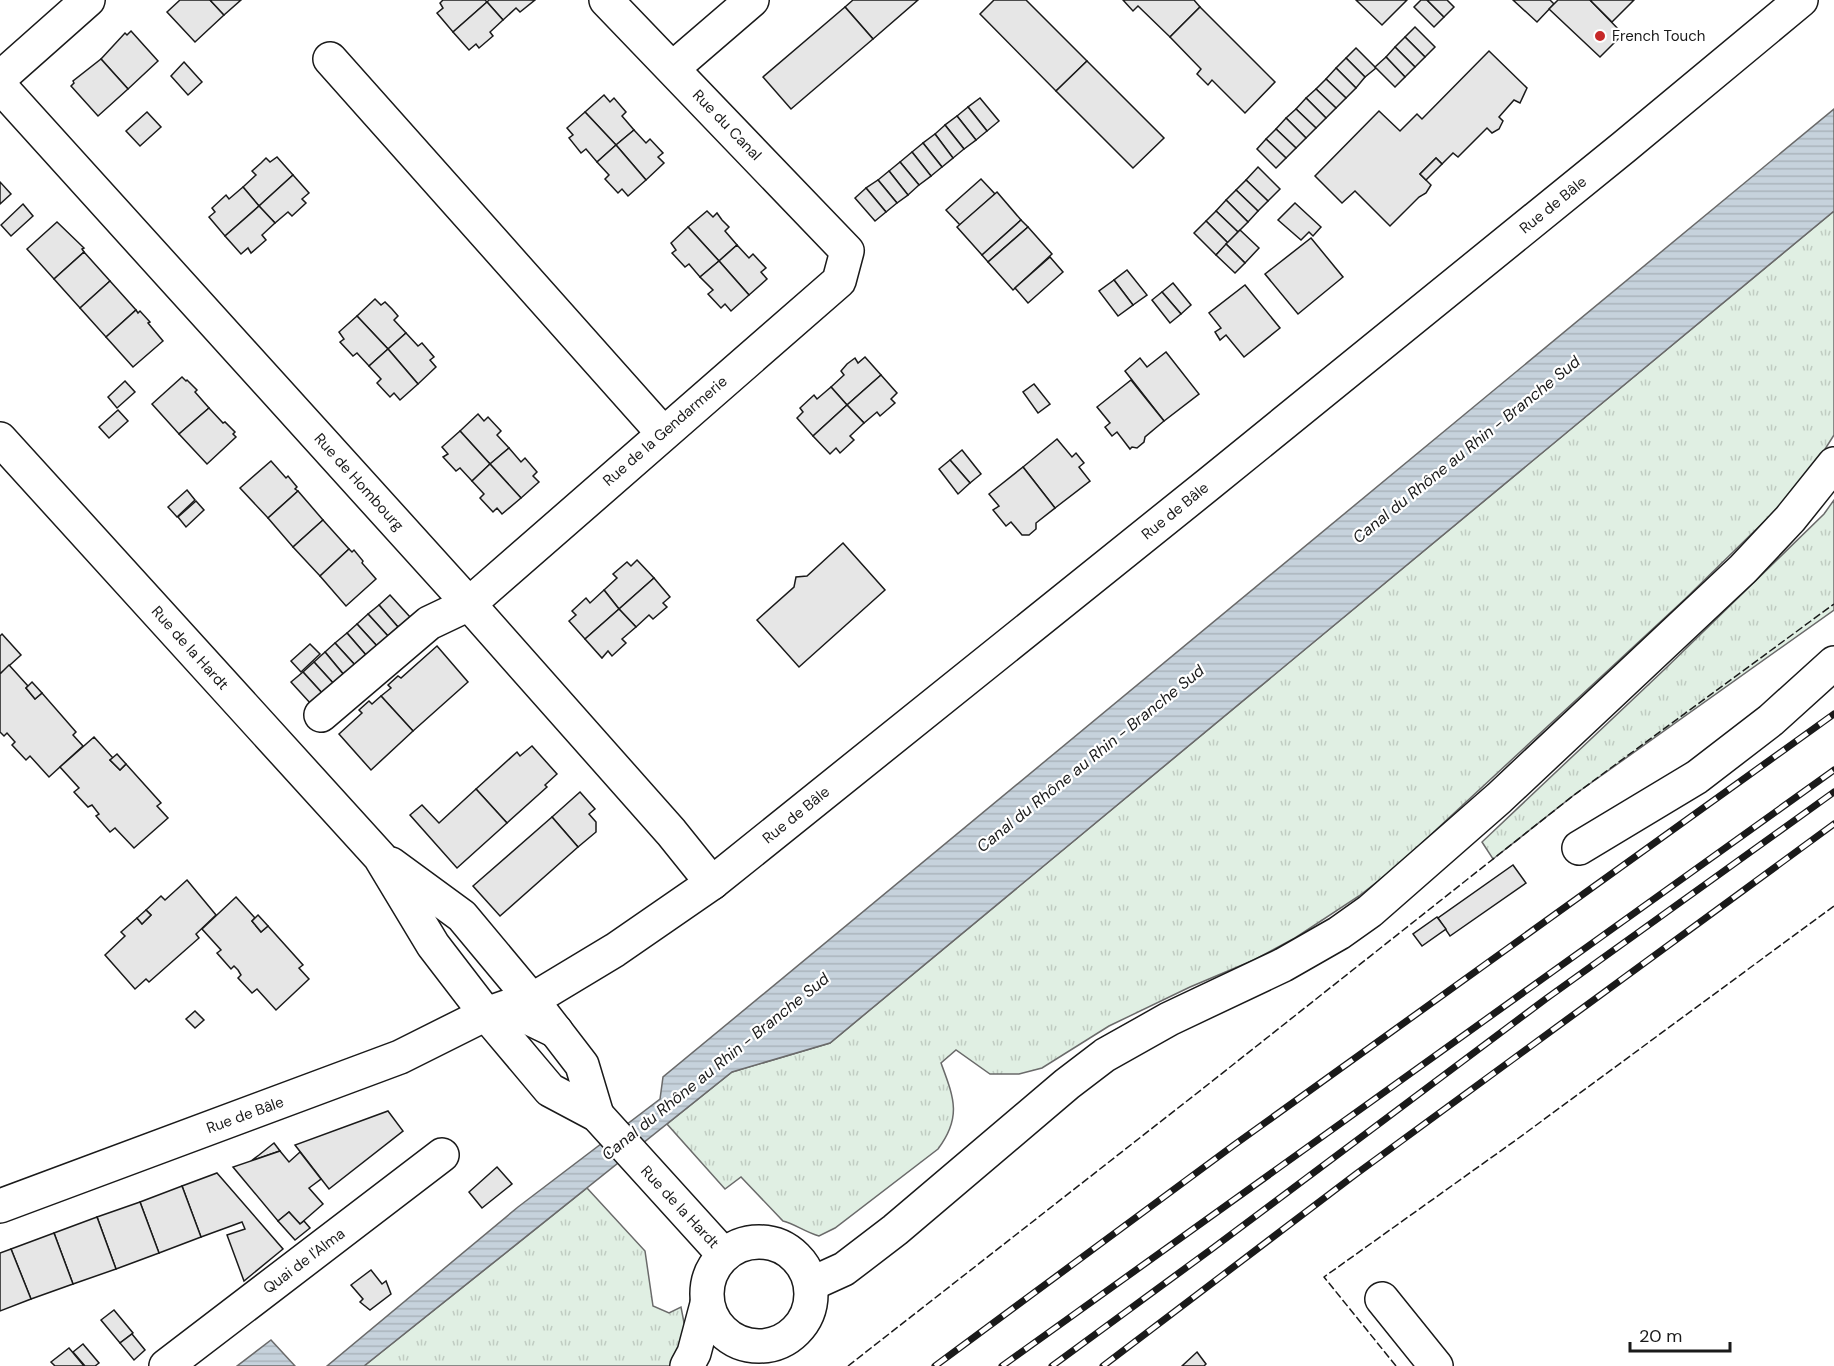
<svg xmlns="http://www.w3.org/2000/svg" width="1834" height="1366" viewBox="0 0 1834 1366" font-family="'DM Sans',sans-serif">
<defs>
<pattern id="grass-tufts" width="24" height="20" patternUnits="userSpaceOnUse" patternTransform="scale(1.5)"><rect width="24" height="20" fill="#e0efe3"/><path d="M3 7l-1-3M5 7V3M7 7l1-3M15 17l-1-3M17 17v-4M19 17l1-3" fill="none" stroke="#c0ccc2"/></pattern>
<pattern id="water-rules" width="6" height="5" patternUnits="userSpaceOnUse" patternTransform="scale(1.5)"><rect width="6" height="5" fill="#c6d2dc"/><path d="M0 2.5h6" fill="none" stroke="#aab4bc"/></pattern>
</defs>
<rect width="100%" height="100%" fill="#fff"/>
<g fill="url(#grass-tufts)" stroke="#6a6a6a" stroke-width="1.5">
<path d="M1834,211V435L1813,468L1777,509L1685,599L1396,867L1359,896L1295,938L1254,960L1190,987L1109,1026L1042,1068L1019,1074H990L956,1050L941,1063C954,1098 962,1117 938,1149L835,1228L819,1236C805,1232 795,1224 783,1221L741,1177L725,1189L667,1124L732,1072L830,1043Z"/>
<polygon points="1834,500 1834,610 1574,795 1493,859 1482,842 1666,668 1824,514"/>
<polygon points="587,1188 645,1251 653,1306 669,1313 681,1307 686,1333 674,1366 364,1366"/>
</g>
<g fill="url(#water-rules)" stroke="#6a6a6a" stroke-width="1.5">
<polygon points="1834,109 1834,211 830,1043 732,1072 364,1366 327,1366 518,1207 660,1099 663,1077"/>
<polygon points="271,1340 295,1366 237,1366"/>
</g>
<g fill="#e6e6e6" stroke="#1a1a1a" stroke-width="1.5">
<polygon points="180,0 210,0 224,15 195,42 167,12"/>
<polygon points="210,0 241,0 224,15"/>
<polygon points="443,0 485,0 487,2 453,32 437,13 443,8 440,3"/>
<polygon points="489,0 535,0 520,12 516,8 503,20 487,2"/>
<polygon points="853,0 918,0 873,39 845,7"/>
<polygon points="994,0 1026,0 1087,61 1056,91 980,14"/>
<polygon points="1123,0 1194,0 1200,7 1170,37 1138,6 1133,11"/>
<polygon points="1356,0 1407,0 1382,25"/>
<polygon points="1421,0 1427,0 1444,17 1434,27 1414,7"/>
<polygon points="1427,0 1447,0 1454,7 1444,17"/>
<polygon points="1513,0 1550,0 1554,4 1537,22"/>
<polygon points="1558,0 1590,0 1623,34 1600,57 1549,9"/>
<polygon points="1590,0 1634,0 1612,22"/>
<polygon points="487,2 503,20 490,32 493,36 479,48 476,44 469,50 453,32"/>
<polygon points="845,7 873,39 791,109 763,77"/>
<polygon points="1200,7 1275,82 1245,113 1212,80 1208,85 1197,74 1201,69 1170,37"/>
<polygon points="1415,27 1435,47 1425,57 1405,37"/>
<polygon points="131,31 158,61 128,89 101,59 125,33 127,35"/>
<polygon points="1405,37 1425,57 1415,67 1395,47"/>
<polygon points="1395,47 1415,67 1405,77 1386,57"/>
<polygon points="1356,48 1376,68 1365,77 1346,58"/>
<polygon points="1489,51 1527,88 1520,103 1514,100 1499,117 1503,121 1499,129 1492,133 1487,128 1458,157 1453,153 1442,164 1436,158 1420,174 1431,185 1426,193 1419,197 1390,226 1355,191 1342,203 1315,176 1379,111 1400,131 1417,114 1422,119"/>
<polygon points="1386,57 1405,77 1395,87 1375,67"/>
<polygon points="1346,58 1365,77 1356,88 1336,68"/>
<polygon points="101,59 128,89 98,116 71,86 74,83 73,81"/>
<polygon points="1087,61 1164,138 1133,168 1056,91"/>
<polygon points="184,62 202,82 188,95 171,76"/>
<polygon points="1336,68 1356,88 1346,98 1326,79"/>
<polygon points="1326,79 1346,98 1336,108 1316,89"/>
<polygon points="1316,89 1336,108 1326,118 1306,98"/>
<polygon points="604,95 610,102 614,98 626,112 622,116 634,130 616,145 585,112"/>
<polygon points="980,98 999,121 987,131 968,107"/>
<polygon points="1306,98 1326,118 1316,128 1296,109"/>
<polygon points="968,107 987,131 976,140 957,116"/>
<polygon points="1296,109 1316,128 1306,138 1286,118"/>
<polygon points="147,112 161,127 140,146 126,131"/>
<polygon points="585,112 616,145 597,162 586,149 581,153 569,138 573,135 567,128"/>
<polygon points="957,116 976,140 964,149 945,125"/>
<polygon points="1286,118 1306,138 1296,148 1276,129"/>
<polygon points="945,125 964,149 953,158 935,134"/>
<polygon points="1276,129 1296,148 1286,158 1266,139"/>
<polygon points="634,130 646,143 650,139 663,153 658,157 664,163 646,180 616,145"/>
<polygon points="935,134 953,158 942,167 923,143"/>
<polygon points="1266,139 1286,158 1276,168 1257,149"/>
<polygon points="923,143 942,167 931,176 912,152"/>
<polygon points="616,145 646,180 628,196 622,189 618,193 605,179 609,175 597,162"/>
<polygon points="912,152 931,176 919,185 900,162"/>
<polygon points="277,157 293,175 259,206 243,187 256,175 252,171 261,163 266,158 270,162"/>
<polygon points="1436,158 1442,164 1426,180 1420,174"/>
<polygon points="900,162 919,185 908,195 889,171"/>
<polygon points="1258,167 1280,189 1268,201 1246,180"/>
<polygon points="889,171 908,195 897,203 878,180"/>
<polygon points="293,175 309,193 302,199 306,203 292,216 288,212 275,223 259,206"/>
<polygon points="981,179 995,194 960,225 946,210"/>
<polygon points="878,180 897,203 886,212 866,188"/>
<polygon points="1246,180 1268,201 1258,211 1236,190"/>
<polygon points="0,182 11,194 0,204"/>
<polygon points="243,187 259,206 225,236 209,217 215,212 212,208 226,195 229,199"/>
<polygon points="866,188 886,212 875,221 855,198"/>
<polygon points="1236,190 1258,211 1248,222 1226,200"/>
<polygon points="997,192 1021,220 982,255 957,227"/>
<polygon points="1226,200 1248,222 1238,232 1216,211"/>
<polygon points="1295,203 1321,227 1313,236 1309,232 1301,240 1278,220"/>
<polygon points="23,204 33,216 11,236 1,225"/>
<polygon points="259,206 275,223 262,235 266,240 251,253 248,248 241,254 225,236"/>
<polygon points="707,211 713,217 717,213 722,220 729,227 725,231 737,245 719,261 688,227"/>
<polygon points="1216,211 1238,232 1228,243 1206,221"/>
<polygon points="1021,220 1028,227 988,262 982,255"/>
<polygon points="1206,221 1228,243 1216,255 1194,233"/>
<polygon points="57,222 84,248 82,249 84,252 54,279 27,249"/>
<polygon points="688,227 719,261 700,277 689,264 685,267 672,253 676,250 671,243"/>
<polygon points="1028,227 1052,254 1013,290 988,262"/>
<polygon points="1240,230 1259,248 1245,263 1226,244"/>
<polygon points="1311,238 1343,277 1298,314 1265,274"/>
<polygon points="1226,244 1245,263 1235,273 1216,255"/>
<polygon points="737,245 749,258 753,254 766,268 761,272 767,279 749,295 719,261"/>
<polygon points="84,252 110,281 80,308 54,279"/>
<polygon points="1050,257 1063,272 1028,303 1015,288"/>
<polygon points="719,261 749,295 731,311 725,304 721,308 708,294 713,290 700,277"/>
<polygon points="1127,270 1147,295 1133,305 1114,280"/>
<polygon points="1114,280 1133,305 1118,316 1099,291"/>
<polygon points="110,281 136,310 106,337 80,308"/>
<polygon points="1173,283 1191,305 1181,314 1162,292"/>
<polygon points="1245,285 1280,328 1244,357 1226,335 1220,340 1215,332 1221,328 1209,313"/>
<polygon points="1162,292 1181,314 1170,323 1152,300"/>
<polygon points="375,299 381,305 385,302 392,309 398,316 394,320 406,333 388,349 357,316"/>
<polygon points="136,310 138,313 140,311 150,322 148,323 163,341 133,367 106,337"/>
<polygon points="357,316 388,349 369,366 357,353 353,356 340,342 344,339 339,332"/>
<polygon points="406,333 418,346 422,343 434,357 430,360 436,367 418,384 388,349"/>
<polygon points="388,349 418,384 400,400 394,393 390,397 377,383 381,379 369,366"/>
<polygon points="1166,352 1199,394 1164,421 1125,371 1140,358 1147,367"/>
<polygon points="865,357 881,375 847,405 831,387 844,375 841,371 847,364 855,358 858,363"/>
<polygon points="881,375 897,393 891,399 895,403 880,416 877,412 864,423 847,405"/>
<polygon points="182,377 186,381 187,380 197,390 195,392 209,408 179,434 152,404"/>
<polygon points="1131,380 1164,421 1145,437 1144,442 1137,448 1132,447 1130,449 1117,432 1112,436 1105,427 1110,423 1097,407"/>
<polygon points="125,381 135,392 117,408 108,397"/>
<polygon points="1034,384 1050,404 1038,413 1023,392"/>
<polygon points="831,387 847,405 813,436 797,418 803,412 800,408 814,395 817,399"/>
<polygon points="847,405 864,423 850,436 854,440 840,453 836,448 830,454 813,436"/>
<polygon points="209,408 223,423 225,422 235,432 233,434 236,437 207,464 179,434"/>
<polygon points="118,410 128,421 109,438 99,427"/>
<polygon points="478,414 484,421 488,417 501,431 497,435 509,448 490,464 460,431"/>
<polygon points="460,431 490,464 472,481 460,468 456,471 443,457 448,454 442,447"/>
<polygon points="1057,439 1072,457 1076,453 1084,463 1079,467 1090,481 1055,508 1023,467"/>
<polygon points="509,448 521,462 525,458 537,472 533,476 539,482 521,498 490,464"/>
<polygon points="962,450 981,474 970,483 950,460"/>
<polygon points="950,460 970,483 958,494 939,469"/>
<polygon points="271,461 286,478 288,476 297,487 295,489 298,491 268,518 240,488"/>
<polygon points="490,464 521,498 502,514 497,508 493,512 480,498 484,494 472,481"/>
<polygon points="1023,467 1055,508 1036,523 1036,529 1029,535 1022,535 1011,522 1006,526 993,510 999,506 989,494"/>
<polygon points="187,490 195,500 177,517 168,507"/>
<polygon points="298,491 323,520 293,547 268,518"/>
<polygon points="196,501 204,510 186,527 178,517"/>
<polygon points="323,520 349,549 320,576 293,547"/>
<polygon points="843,543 885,590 799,667 757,620 794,587 796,577 807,576"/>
<polygon points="349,549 352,552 354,550 363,561 362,563 376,579 346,606 320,576"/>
<polygon points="637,560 654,578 619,609 604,590 617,578 613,574 627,562 631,566"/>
<polygon points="654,578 670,597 663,603 667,607 653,619 649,615 636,627 619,609"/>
<polygon points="604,590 619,609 585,639 569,621 576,615 572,611 586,598 590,603"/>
<polygon points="390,595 410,617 398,627 379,605"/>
<polygon points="379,605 398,627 388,636 368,614"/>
<polygon points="619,609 636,627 622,639 626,643 612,656 608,651 602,658 585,639"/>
<polygon points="368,614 388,636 377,646 357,624"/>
<polygon points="357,624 377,646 366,655 347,633"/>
<polygon points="347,633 366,655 355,665 335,643"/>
<polygon points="2,634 21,655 0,674 0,636"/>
<polygon points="335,643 355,665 344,675 325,652"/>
<polygon points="310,644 320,654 301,672 291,661"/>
<polygon points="437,646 468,682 413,731 381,696 391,688 388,685 398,676 401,678"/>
<polygon points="325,652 344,675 334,684 314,662"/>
<polygon points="314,662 334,684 323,694 303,672"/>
<polygon points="9,665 28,686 26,688 35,699 42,693 76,732 73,735 83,746 49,777 30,756 26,760 12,745 15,742 7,733 4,736 0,732 0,674"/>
<polygon points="303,672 323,694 311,704 291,682"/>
<polygon points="32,682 42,693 35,699 26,688"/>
<polygon points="381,696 413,731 371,770 339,734 362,713 359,710 369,701 372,704"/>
<polygon points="94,737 113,758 110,760 120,770 126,764 161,803 157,806 168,818 134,848 115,828 110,832 96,816 99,814 92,805 88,807 74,792 79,788 60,767"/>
<polygon points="532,746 557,774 545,785 547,787 507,823 476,789 517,752 520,756"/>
<polygon points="117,754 126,764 120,770 110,760"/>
<polygon points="476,789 507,823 457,868 410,815 422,805 439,823"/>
<polygon points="580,792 595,809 589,814 596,822 596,832 578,847 552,817"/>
<polygon points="552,817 578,847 500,916 473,886"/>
<polygon points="1513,865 1526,883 1450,936 1438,918"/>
<polygon points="187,880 216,915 196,934 199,938 149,982 146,979 135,989 105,955 125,936 121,932 137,918 142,924 151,915 146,910 161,896 165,900"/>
<polygon points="236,897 255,918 252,921 261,932 268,926 303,965 299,968 309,979 276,1010 257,989 252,993 238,978 241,975 238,970 234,966 231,969 217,953 221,950 202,929"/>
<polygon points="146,910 151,915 142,924 137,918"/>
<polygon points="258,915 268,926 261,932 252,921"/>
<polygon points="1437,917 1446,929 1422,946 1413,934"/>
<polygon points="195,1011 204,1020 195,1028 186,1019"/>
<polygon points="388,1111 403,1131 329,1189 295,1145"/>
<polygon points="274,1143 280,1151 251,1161 259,1155"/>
<polygon points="280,1151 289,1162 300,1152 321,1179 309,1188 323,1204 300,1224 289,1212 278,1221 233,1167"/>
<polygon points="497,1167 512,1184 482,1208 469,1192"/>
<polygon points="217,1173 283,1249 244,1281 227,1235 245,1229 242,1222 201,1237 182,1186"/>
<polygon points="182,1186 201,1237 159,1253 140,1202"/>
<polygon points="140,1202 159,1253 116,1269 97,1217"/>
<polygon points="289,1212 300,1224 304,1221 310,1228 295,1240 278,1221"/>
<polygon points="97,1217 116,1269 73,1284 54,1233"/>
<polygon points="54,1233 73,1284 31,1299 11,1249"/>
<polygon points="11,1249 31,1299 0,1311 0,1253"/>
<polygon points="371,1270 382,1284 386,1281 391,1294 370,1310 360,1302 363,1299 351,1285"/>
<polygon points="114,1310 133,1333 120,1343 101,1320"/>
<polygon points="132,1334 145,1350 134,1360 120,1343"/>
<polygon points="83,1344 99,1363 95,1366 85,1366 73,1352"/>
<polygon points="69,1348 84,1366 55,1366 51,1362"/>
<polygon points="1197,1352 1206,1364 1204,1366 1182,1366"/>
</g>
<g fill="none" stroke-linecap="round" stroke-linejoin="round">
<defs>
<g id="minor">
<polyline points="330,59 663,433"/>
<polyline points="673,68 752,0"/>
<polyline points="0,86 469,604 671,832 712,883"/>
<polyline points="321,715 429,623 469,604 839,281 847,251 606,0"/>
<polyline points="1579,848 1697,777 1771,720 1834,663"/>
<polyline points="532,1000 615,950 712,883 1210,483 1624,147 1801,0"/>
<polyline points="1382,1299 1436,1366"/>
<polyline points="166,1366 442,1155"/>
</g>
<g id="major">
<polyline points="0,78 88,0"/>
<polyline points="0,439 380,857 433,945 486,1014 550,1090 597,1115 724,1255"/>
<polyline points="391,864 462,916 532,1000 582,1065 597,1115"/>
<polyline points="0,1206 400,1057 486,1014 506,1007 556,1031"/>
<circle cx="759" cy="1294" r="52"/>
<polyline points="811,1284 844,1269 895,1230 1067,1084 1105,1055 1169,1019 1283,965 1339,933 1370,911 1499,798 1743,569 1790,519 1834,464"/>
<polyline points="687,1366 694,1353 707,1304"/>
</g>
</defs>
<use href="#minor" stroke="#1a1a1a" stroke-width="36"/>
<use href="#major" stroke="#1a1a1a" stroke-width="36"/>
<use href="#minor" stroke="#fff" stroke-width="33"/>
<use href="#major" stroke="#fff" stroke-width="33"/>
<defs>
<g id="rail">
<polyline points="935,1366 1234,1145 1834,714"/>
<polyline points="1002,1366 1834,770"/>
<polyline points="1052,1366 1213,1248 1547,998 1834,792"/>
<polyline points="1103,1366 1356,1174 1834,824"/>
</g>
</defs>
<use href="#rail" stroke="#1a1a1a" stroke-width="7"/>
<use href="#rail" stroke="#fff" stroke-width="4.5" stroke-dasharray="14" stroke-linecap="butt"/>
<g stroke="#1a1a1a" stroke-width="1.5" stroke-dasharray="8 3" stroke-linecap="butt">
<polyline points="848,1366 1201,1090 1574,795 1834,604"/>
<polyline points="1396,1366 1324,1277 1516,1140 1834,906"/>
</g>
</g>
<circle fill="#c62828" stroke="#fff" stroke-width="2" cx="1600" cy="36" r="6"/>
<g text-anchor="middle" stroke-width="4.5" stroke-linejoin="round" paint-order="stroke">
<g font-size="15" fill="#1a1a1a" stroke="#fff" text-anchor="start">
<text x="1612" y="41">French Touch</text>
</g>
<g font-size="15" fill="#1a1a1a" stroke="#fff">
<text transform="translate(727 125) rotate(46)" y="5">Rue du Canal</text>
<text transform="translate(1553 205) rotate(-39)" y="5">Rue de Bâle</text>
<text transform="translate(665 431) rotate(-41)" y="5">Rue de la Gendarmerie</text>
<text transform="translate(359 482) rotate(48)" y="5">Rue de Hombourg</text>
<text transform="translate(1175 511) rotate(-39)" y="5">Rue de Bâle</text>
<text transform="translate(190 648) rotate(48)" y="5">Rue de la Hardt</text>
<text transform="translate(796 815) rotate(-39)" y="5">Rue de Bâle</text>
<text transform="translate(245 1115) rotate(-20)" y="5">Rue de Bâle</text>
<text transform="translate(680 1207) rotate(47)" y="5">Rue de la Hardt</text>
<text transform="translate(304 1261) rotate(-37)" y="5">Quai de l'Alma</text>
</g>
<g font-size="16" font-style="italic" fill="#1a1a1a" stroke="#fff">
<text transform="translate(1466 449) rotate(-39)" y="6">Canal du Rhône au Rhin - Branche Sud</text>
<text transform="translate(1090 758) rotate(-39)" y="6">Canal du Rhône au Rhin - Branche Sud</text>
<text transform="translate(715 1066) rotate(-39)" y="6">Canal du Rhône au Rhin - Branche Sud</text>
</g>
</g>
<path d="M1630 1342v9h100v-9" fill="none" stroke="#1a1a1a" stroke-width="3"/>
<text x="1639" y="1342" font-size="18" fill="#1a1a1a" stroke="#ffffff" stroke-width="4.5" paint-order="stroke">20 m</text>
</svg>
